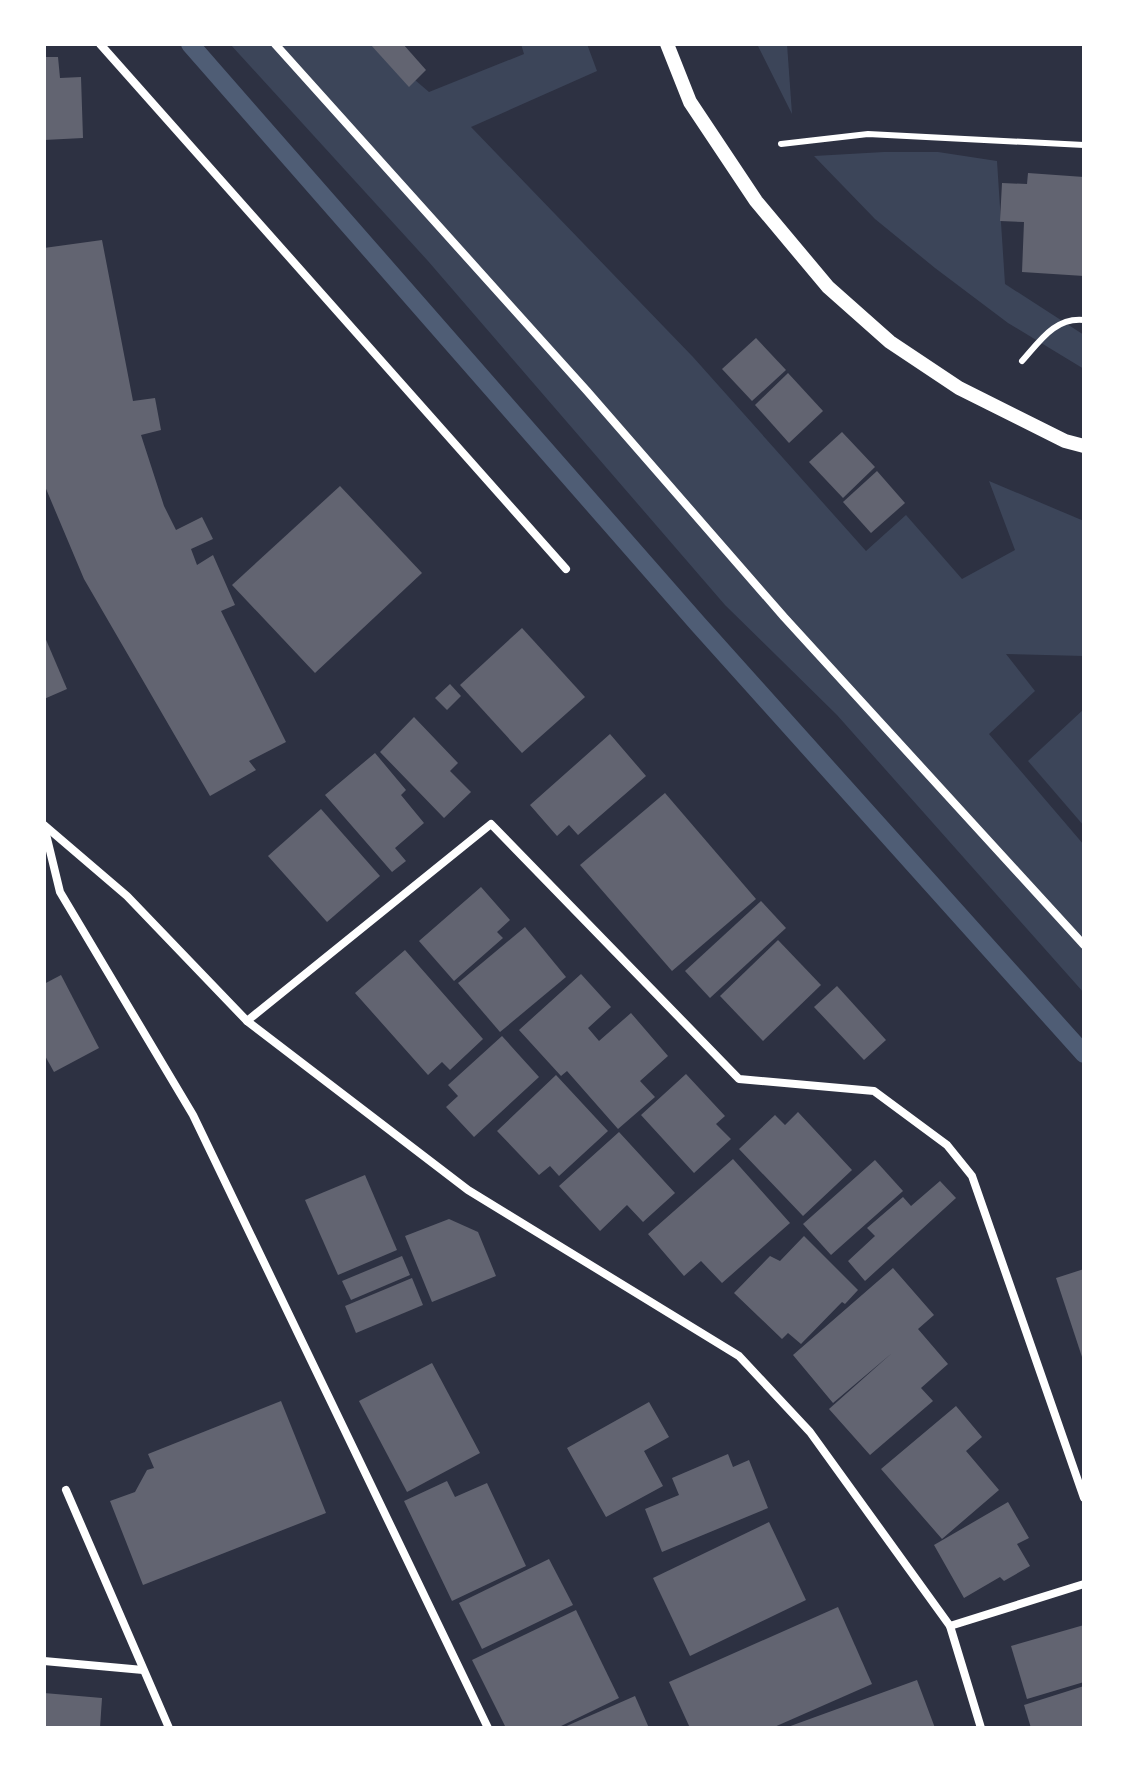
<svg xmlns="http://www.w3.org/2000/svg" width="1128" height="1772" viewBox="0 0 1128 1772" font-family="'DM Sans',sans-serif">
<rect width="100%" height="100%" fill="#2d3142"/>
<g fill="#3c4559">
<polygon points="230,44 373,44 429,92 524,54 521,44 587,44 597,71 471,127 693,357 866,551 906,515 962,579 1015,550 989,481 1084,521 1084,656 1006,654 1035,691 989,734 1084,845 1084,993 837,715 725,605 428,261"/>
<polygon points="757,44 787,44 792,114"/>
<polygon points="884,152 938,152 997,161 1005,284 1084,335 1084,369 1008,323 935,268 875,219 814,156"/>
<polygon points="1084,709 1084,826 1028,761"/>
</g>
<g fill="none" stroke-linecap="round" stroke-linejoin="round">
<polyline stroke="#4f5d75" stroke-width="18" points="190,44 698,624 1084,1054"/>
</g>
<g fill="#626471">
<polygon points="370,44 403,44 426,70 409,87"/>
<polygon points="44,57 58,57 60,78 81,77 83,138 44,140"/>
<polygon points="1028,173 1084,177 1084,276 1022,272 1024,222 1000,221 1002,183 1027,184"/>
<polygon points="102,240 133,401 155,398 161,430 141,435 164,506 176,530 202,517 213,539 191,549 197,565 213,555 235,605 221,611 286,742 249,761 256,770 210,796 84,579 44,484 44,248"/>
<polygon points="756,338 786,370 752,401 722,369"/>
<polygon points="788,373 823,411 789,443 755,405"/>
<polygon points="842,432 875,467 843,498 809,462"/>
<polygon points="877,471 905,503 871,533 843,502"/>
<polygon points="340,486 422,573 315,673 232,585"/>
<polygon points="522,628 585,697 522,753 460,685"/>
<polygon points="44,635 67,689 44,699"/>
<polygon points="450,684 461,696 447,710 435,698"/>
<polygon points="414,717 458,763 450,771 471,792 444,818 380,752"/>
<polygon points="610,734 646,776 578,835 569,825 557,836 530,805"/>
<polygon points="375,753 406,790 401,795 424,823 395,848 406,861 392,872 325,795"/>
<polygon points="665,793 756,899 672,971 580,865"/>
<polygon points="321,809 380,876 327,922 268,856"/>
<polygon points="481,887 510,920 497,932 503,938 454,981 419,941"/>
<polygon points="761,901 786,928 710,998 685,971"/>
<polygon points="525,927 566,977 500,1032 458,983"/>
<polygon points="778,940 821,985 763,1041 720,996"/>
<polygon points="405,950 483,1039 450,1070 442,1062 428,1075 355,993"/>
<polygon points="581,974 611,1007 588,1028 599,1041 631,1013 668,1056 640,1081 655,1097 618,1129 567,1071 561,1076 519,1030"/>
<polygon points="61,975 99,1048 54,1072 44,1054 44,984"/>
<polygon points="837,986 886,1040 864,1060 814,1007"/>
<polygon points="502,1036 539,1077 474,1137 446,1107 458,1096 448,1085"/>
<polygon points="686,1074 725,1116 716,1124 731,1139 694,1173 641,1115"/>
<polygon points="556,1075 608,1131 559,1176 550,1166 539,1175 497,1131"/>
<polygon points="798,1112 852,1170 803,1216 739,1149 775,1115 785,1125"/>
<polygon points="619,1132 675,1193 643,1222 627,1205 600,1231 559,1186"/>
<polygon points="733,1159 790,1223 722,1283 701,1261 684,1276 648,1234"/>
<polygon points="875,1160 903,1191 831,1255 803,1224"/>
<polygon points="365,1175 397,1250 338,1275 305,1200"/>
<polygon points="940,1181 956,1198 865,1281 848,1261 875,1236 867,1228 903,1197 911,1206"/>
<polygon points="449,1219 478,1232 496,1276 432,1302 405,1236"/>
<polygon points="804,1236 858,1290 845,1304 842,1302 801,1344 788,1333 782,1339 734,1293 770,1256 780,1261"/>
<polygon points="402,1256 410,1275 351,1300 342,1281"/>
<polygon points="893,1268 934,1315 918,1329 948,1364 921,1388 933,1401 870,1455 829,1409 892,1353 833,1403 793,1355"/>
<polygon points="1084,1269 1084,1360 1083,1360 1056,1278"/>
<polygon points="412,1278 423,1305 356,1333 345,1306"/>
<polygon points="432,1363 480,1453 407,1492 359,1401"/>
<polygon points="281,1401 326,1513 143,1585 110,1501 135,1492 147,1470 154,1468 148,1454"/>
<polygon points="649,1402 669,1437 644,1451 663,1486 606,1517 567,1448"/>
<polygon points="956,1406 982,1437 966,1451 999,1490 942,1539 881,1469"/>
<polygon points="728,1454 733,1467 749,1460 768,1508 662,1552 645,1509 679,1495 672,1478"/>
<polygon points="447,1481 455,1497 487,1483 526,1566 452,1601 404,1501"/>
<polygon points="1008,1502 1029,1538 1017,1544 1030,1566 1004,1581 1000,1577 964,1598 934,1545"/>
<polygon points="769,1522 806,1600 690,1656 653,1578"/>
<polygon points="549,1559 573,1605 482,1649 459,1603"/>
<polygon points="838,1607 872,1684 772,1728 690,1728 669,1682"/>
<polygon points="576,1610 619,1698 557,1728 506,1728 472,1660"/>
<polygon points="1084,1625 1084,1682 1027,1699 1011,1646"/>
<polygon points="917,1680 935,1728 785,1728"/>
<polygon points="1084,1686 1084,1728 1031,1728 1024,1705"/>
<polygon points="44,1693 102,1698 100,1728 44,1728"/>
<polygon points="635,1696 649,1728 562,1728"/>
</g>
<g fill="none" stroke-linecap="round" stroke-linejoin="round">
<g stroke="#fff" stroke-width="6">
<polyline points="781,144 868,134 1084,145"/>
<path d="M1022,361C1040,341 1055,317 1084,320"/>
</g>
<g stroke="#fff" stroke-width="8">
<polyline points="100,44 566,569"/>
<polyline points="275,44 587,391 784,617 1084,945"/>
<polyline points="44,825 127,896 247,1021 468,1190 739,1356 810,1432 950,1626 981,1728"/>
<polyline points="44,826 60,892 193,1115 488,1728"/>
<polyline points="247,1021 491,824 739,1079 874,1091 947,1145 972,1176 1084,1498"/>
<polyline points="66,1490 169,1728"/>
<polyline points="950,1626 1084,1584"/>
<polyline points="44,1661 143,1670"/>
</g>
<polyline stroke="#fff" stroke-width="14" points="667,44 690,102 756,201 828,287 890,342 959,388 1065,441 1084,446"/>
</g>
<rect width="1128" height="1772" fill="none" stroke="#ffffff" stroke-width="92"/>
</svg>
